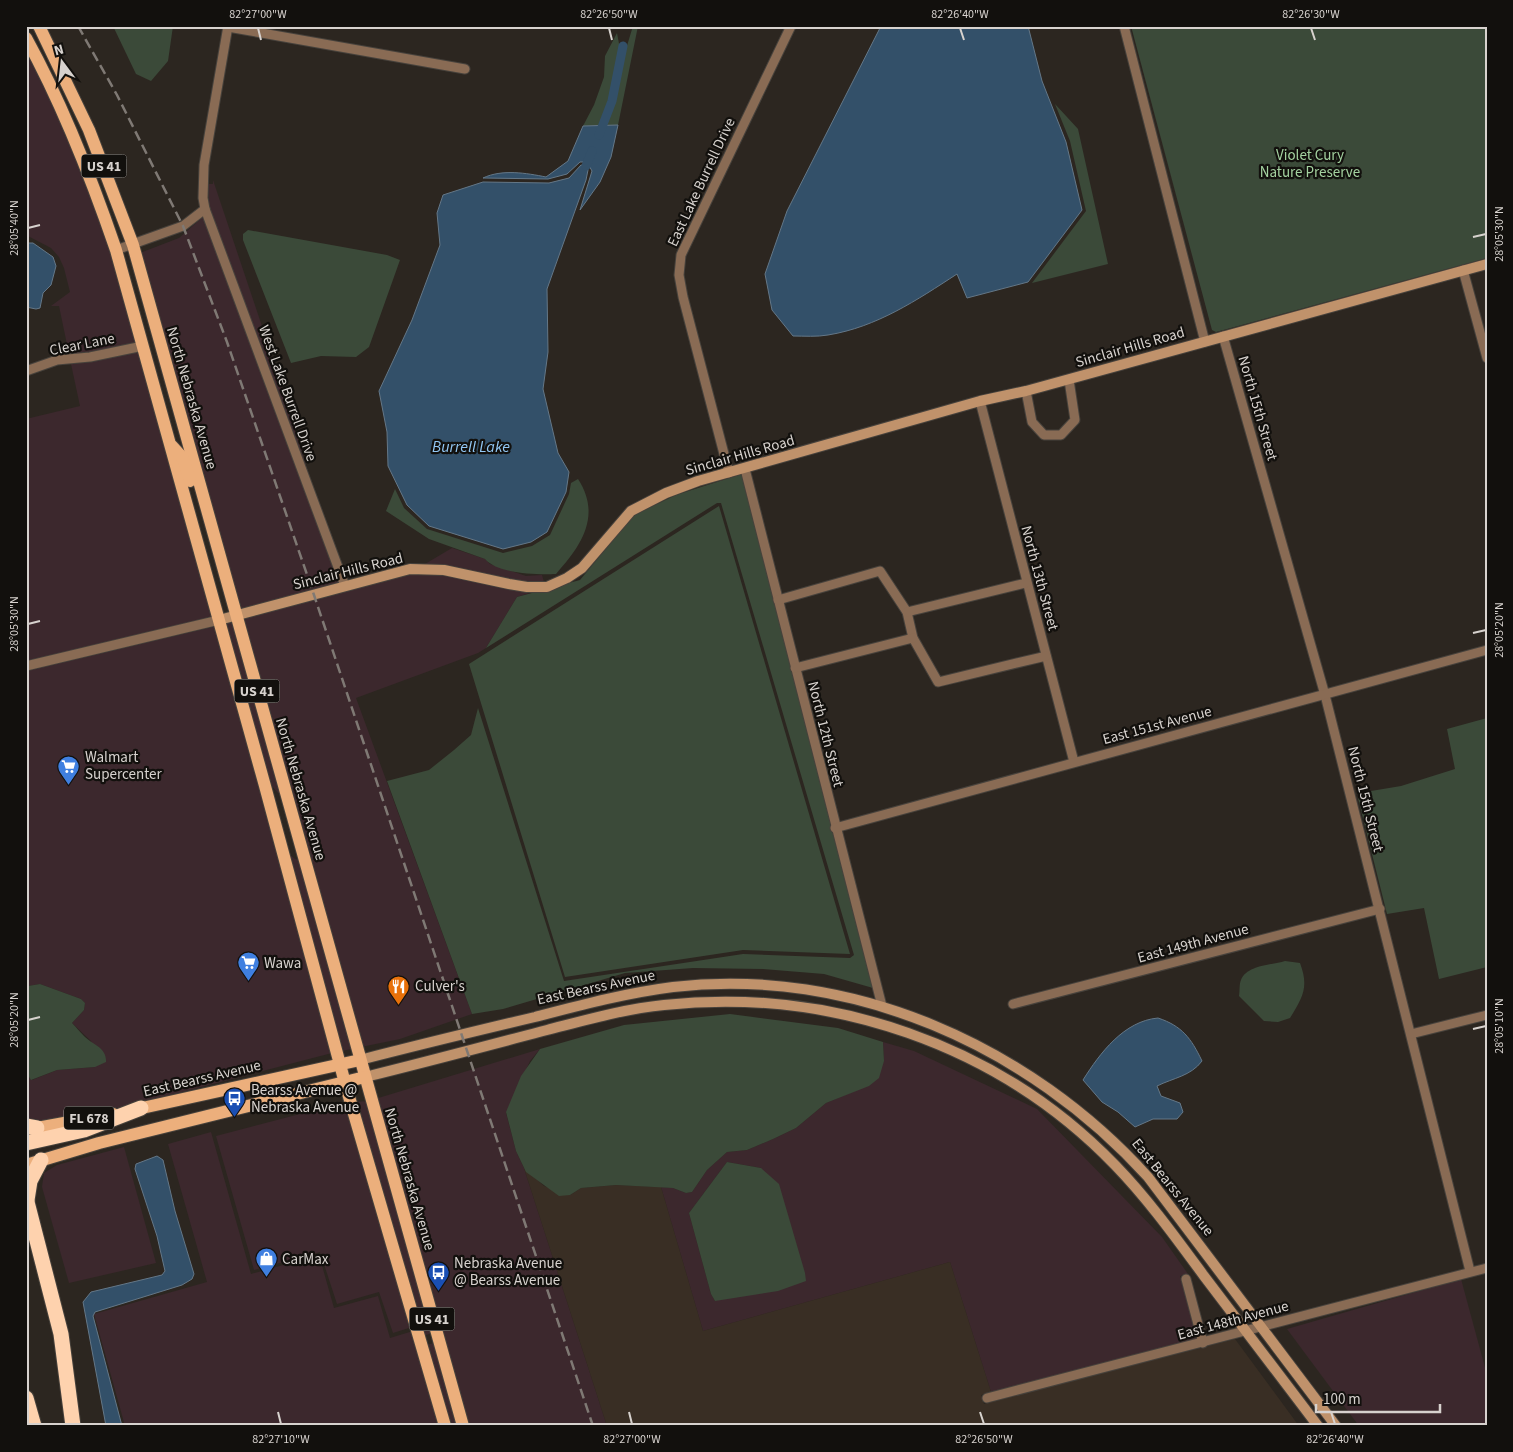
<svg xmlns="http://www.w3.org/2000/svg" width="1513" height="1452" viewBox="0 0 1513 1452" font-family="'Source Sans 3',sans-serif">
<rect width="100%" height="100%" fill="#2c2620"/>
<g fill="#3c282d" fill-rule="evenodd">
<polygon points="26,47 52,98 100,217 137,342 90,352 69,354 59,306 51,306 70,292 64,268 59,257 51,248 26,235"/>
<polygon points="213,180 278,374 313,488 209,208 208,184 213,184"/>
<polygon points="203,217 339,583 239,610 140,253 179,238"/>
<polygon points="140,351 214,617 26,661 26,419 80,406 71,364 92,362"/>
<polygon points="452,548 485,559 490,564 526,576 542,575 544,582 527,582 445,565 425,564"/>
<polygon points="410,574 444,575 508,589 533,592 517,597 486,648 478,653 356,698 472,1014 400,1039 361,1047 242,619"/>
<polygon points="234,622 296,849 280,795 269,783 225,624"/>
<polygon points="216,626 332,1053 132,1105 37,1123 26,1121 26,1072 32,1080 57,1070 95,1067 91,1041 72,1023 84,1010 85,1003 81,999 40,984 28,986 26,984 26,671"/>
<polygon points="288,853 295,859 300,860 352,1049 341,1051"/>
<path d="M883,1042L914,1051L1037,1109L1162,1237L1188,1274L1180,1276L1197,1339L991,1392L950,1262L703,1331L661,1187L673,1188L686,1193L692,1192L707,1170L727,1152L747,1150L773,1139L796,1128L826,1103L869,1085L884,1061ZM727,1162L761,1168L715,1301L711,1294L689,1213Z"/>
<polygon points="540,1049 530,1061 506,1113 516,1151 524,1168 607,1426 467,1426 375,1099"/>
<polygon points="367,1101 432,1333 423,1336 355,1102"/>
<polygon points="346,1102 412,1327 393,1333 379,1292 337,1304 320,1252 254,1270 216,1136"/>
<polygon points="211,1132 251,1274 319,1255 334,1308 378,1296 390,1338 413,1331 440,1426 125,1426 94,1314 207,1282 168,1144"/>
<polygon points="124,1147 156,1263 69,1283 42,1187 44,1173 57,1165"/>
<polygon points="1461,1279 1487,1375 1487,1426 1359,1426 1287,1329"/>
<polygon points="434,1343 458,1426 449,1426 426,1345"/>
</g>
<polygon fill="#392e24" points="524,1168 544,1186 570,1195 581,1188 616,1185 661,1187 703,1331 950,1262 991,1392 981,1395 984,1404 1235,1339 1299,1426 607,1426"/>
<g fill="#3b4a39">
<polygon points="113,26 173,26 168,61 151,81 136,74"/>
<polygon points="633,26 638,26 618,125 583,126 594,105 604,77 605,56 617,33 620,49 626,49"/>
<polygon points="1131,26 1487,26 1487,258 1216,332 1212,330"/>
<polygon points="1055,104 1078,129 1108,264 1032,283 1086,211 1070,141"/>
<polygon points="248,230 387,255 400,260 369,347 356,357 321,356 291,363 243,240 243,234"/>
<polygon points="742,474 873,988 824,974 763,969 693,968 625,973 503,1009 472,1014 387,781 429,770 454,750 471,735 478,708 564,981 743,954 850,958 854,955 721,503 717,503 486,648 517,597 580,580 634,515 676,495"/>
<path d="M578,479C602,516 581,546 556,574C537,575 498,574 485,559L429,539L386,511L395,489L404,508L427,529L503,553L532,546L550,535L569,494L571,483Z"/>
<polygon points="719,506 850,954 743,950 565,977 469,664"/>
<polygon points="1487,718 1487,967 1439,979 1424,908 1387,914 1358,798 1371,791 1401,786 1455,769 1447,729"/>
<path d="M1285,961L1300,963C1309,987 1303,997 1290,1018L1278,1022L1264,1021L1239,996C1240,991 1239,984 1241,980C1247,965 1272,965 1285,961Z"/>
<path d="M26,984L28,986L40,984L81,999L85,1003L84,1010L72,1023C76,1027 79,1031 83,1035C92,1045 107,1047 106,1062L95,1067L57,1070L31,1080L26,1072Z"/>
<polygon points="730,1014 838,1028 883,1042 884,1061 879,1078 869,1086 826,1103 796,1128 773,1139 747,1150 727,1152 707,1170 692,1192 686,1193 673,1188 616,1185 581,1188 570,1195 559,1196 526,1172 516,1151 506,1112 521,1076 540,1049 624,1025"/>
<polygon points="727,1162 761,1168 779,1184 805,1273 806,1281 778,1291 715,1301 711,1294 689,1213"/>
</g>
<g fill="#335069" stroke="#647787">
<path d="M881,26H1028L1042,81L1066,142L1082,210L1028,282L967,298L957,274C917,300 877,327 828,335C817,337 804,336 793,336L772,310L765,274L787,211Z"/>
<path d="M618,125L611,157L600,182L580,210L592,171L587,162H580L567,174L548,179L483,178C502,169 526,173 546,177L568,161L583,126Z"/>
<polygon points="581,165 586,166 588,170 586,180 547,289 548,352 543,389 558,453 569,472 566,492 547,532 531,542 503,549 429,526 407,505 388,466 387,432 379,391 412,320 440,245 437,213 443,195 483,182 549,183 569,178"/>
<polygon points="26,243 33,243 53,257 56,266 51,285 43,293 40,308 36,309 26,307"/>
<path d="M1158,1018C1182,1026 1191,1038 1202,1061C1191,1076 1173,1078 1157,1086L1161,1096L1180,1103L1183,1112L1177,1119H1153L1135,1127L1118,1112L1102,1102L1083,1080C1100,1053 1124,1021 1158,1018Z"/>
<polygon points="157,1156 163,1160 175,1211 194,1274 192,1279 182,1285 95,1312 93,1316 122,1426 106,1426 83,1302 91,1292 162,1275 165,1271 157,1236 135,1169 136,1164"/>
</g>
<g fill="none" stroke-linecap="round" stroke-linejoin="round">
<g stroke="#335069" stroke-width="9">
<polyline points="599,135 612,101 623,46"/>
<polyline points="586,166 592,151"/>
</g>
<defs>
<g id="street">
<polyline points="1124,26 1205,342"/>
<polyline points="228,27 465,69"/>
<polyline points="205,209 345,586"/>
<polyline points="116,250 183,226 205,209 203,198 204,165 228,26"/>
<polyline points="1463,270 1487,358"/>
<polyline points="1223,336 1325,695 1470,1271"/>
<polyline points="26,371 57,360 90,357 143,346"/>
<polyline points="1026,391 1032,422 1044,435 1061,435 1075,420 1069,380"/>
<polyline points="980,401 1074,762"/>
<polyline points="745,469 882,1006"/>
<polyline points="729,473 683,297 679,275 681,255 791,26"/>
<polyline points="778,600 880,571 907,612 913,638 938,682 1046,656"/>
<polyline points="907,612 1026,583"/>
<polyline points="26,666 219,620"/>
<polyline points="795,668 913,638"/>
<polyline points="835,828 1487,650"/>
<polyline points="1013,1004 1380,909"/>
<polyline points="1411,1034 1487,1015"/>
<polyline points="1186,1279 1203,1343"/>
<polyline points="987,1398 1487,1268"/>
</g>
<g id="secondary">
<polyline points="219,620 410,569 444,570 509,584 527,587 547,587 567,578 582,568 631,511 666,493 698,481 980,401 1026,391 1487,264"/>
<path d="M360,1060C418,1045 476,1031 535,1017C581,1005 626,993 673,987C851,966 1030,1046 1148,1177L1336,1426"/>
<path d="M365,1077C426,1062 486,1046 547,1030C586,1020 624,1009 664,1005C830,987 998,1044 1115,1165C1148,1199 1176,1238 1204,1276C1242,1326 1280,1376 1318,1426"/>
</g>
<g id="primary">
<polyline points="39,26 89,130 133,245 463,1426"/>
<path d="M26,38C63,105 91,177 116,250L265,786L345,1083L445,1426"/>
<polyline points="172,446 183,458 190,481"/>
<polyline points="133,1110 360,1060"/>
<polyline points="37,1128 113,1114"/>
<polyline points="26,1165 99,1143 365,1077"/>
</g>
<g id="highway">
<polyline points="26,1126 37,1128"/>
<polyline points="26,1143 84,1130 141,1108"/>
<polyline points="26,1198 61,1334 73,1426"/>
<polyline points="27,1200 30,1181 41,1160"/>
<polyline points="26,1398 34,1426"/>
</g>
</defs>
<use href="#street" stroke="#47423c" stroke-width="11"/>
<use href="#secondary" stroke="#47423c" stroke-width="12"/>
<use href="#primary" stroke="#47423c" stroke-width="14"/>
<use href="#highway" stroke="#47423c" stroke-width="17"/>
<use href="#street" stroke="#896b54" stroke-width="9"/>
<use href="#secondary" stroke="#c0926b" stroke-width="10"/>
<use href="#primary" stroke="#ecaf7c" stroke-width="12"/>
<use href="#highway" stroke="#fed2ae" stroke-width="15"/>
<polyline stroke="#7f7974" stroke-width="2.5" stroke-dasharray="10 5" stroke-linecap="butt" points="78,26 117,95 183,226 227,342 314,595 593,1426"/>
</g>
<path fill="none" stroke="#d7d2ce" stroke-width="2" d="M258,28L261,40M609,28L612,40M960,28L964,40M1311,28L1315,40M28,228L40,225M1473,237L1486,234M28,624L40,621M1473,633L1486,630M28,1020L40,1017M1473,1029L1486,1026M278,1412L281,1424M629,1412L632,1424M980,1412L984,1424M1331,1412L1335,1424"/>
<defs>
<symbol id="supermarket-pin" viewBox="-11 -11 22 30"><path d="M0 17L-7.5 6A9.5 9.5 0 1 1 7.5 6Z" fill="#3f7fe0" stroke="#12100d"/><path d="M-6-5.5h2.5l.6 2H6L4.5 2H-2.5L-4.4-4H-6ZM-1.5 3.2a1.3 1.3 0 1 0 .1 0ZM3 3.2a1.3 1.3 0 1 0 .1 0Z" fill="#fff"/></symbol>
<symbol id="restaurant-pin" viewBox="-11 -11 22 30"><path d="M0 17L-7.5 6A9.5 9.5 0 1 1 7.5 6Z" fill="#e8710a" stroke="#12100d"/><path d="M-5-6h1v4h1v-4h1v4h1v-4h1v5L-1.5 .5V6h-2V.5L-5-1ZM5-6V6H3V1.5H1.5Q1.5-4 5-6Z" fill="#fff"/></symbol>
<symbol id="bus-pin" viewBox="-11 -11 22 30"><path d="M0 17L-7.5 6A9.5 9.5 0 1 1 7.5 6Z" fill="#1a4fb4" stroke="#12100d"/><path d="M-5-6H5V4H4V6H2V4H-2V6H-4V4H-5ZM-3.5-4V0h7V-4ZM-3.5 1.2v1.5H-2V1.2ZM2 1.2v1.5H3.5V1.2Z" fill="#fff"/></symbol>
<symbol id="shop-pin" viewBox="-11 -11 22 30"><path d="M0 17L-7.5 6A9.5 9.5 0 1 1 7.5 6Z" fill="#3f7fe0" stroke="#12100d"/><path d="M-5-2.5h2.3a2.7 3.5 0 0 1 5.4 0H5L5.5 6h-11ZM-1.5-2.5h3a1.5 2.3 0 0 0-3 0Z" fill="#fff"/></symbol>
</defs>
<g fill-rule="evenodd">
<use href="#supermarket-pin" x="56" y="754" width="25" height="34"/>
<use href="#supermarket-pin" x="236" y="950" width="25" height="34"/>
<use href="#restaurant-pin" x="386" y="974" width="25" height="34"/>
<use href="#bus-pin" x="222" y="1086" width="25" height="34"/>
<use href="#shop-pin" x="254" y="1246" width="25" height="34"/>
<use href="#bus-pin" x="426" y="1260" width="25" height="34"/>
</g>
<g text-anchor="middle" stroke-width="4.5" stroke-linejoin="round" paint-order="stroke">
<g fill="#12100d" stroke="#9c9894" stroke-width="1">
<rect x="81.5" y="154.5" width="45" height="23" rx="4"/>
<rect x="234.5" y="679.5" width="45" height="23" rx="4"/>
<rect x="64" y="1106.5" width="50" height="23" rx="4"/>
<rect x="409.5" y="1307.5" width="45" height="23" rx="4"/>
</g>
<g font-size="14" font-weight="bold" fill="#d7d2ce">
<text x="104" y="171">US 41</text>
<text x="257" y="696">US 41</text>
<text x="89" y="1123">FL 678</text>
<text x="432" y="1324">US 41</text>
</g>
<g font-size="15" fill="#a4d2a0" stroke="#12100d">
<text x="1310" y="160">Violet Cury<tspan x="1310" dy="17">Nature Preserve</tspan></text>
</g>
<g font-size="15" fill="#d7d2ce" stroke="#12100d">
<text transform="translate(701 182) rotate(-65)" y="5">East Lake Burrell Drive</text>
<text transform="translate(82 344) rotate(-11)" y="5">Clear Lane</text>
<text transform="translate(1130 347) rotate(-16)" y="5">Sinclair Hills Road</text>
<text transform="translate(288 393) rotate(70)" y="5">West Lake Burrell Drive</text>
<text transform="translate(192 398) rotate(74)" y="5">North Nebraska Avenue</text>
<text transform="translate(1258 408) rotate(74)" y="5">North 15th Street</text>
<text transform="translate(740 455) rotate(-16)" y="5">Sinclair Hills Road</text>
<text transform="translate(348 571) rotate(-14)" y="5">Sinclair Hills Road</text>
<text transform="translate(1040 578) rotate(75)" y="5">North 13th Street</text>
<text transform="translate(1157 725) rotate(-15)" y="5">East 151st Avenue</text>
<text transform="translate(826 734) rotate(76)" y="5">North 12th Street</text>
<text transform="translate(301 789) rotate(74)" y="5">North Nebraska Avenue</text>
<text transform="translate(1366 799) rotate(76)" y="5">North 15th Street</text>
<text transform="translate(1193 943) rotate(-15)" y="5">East 149th Avenue</text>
<text transform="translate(596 987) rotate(-12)" y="5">East Bearss Avenue</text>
<text transform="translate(202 1078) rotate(-13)" y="5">East Bearss Avenue</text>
<text transform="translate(410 1179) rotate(74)" y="5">North Nebraska Avenue</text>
<text transform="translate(1173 1187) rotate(51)" y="5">East Bearss Avenue</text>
<text transform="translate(1233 1320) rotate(-15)" y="5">East 148th Avenue</text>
</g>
<g font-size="15" fill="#d7d2ce" stroke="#12100d" text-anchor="start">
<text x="85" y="762">Walmart<tspan x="85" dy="17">Supercenter</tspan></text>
<text x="264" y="968">Wawa</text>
<text x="415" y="991">Culver's</text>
<text x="251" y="1095">Bearss Avenue @<tspan x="251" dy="17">Nebraska Avenue</tspan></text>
<text x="282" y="1264">CarMax</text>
<text x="454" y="1268">Nebraska Avenue<tspan x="454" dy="17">@ Bearss Avenue</tspan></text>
</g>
<g font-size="16" font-style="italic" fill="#93c8f5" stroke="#12100d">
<text x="471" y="452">Burrell Lake</text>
</g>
</g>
<rect width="1513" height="1452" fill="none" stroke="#12100d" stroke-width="55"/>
<g transform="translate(62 62) rotate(345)" stroke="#12100d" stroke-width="4" paint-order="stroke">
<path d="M0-4L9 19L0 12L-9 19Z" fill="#d7d2ce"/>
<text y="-8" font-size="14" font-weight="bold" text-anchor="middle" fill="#d7d2ce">N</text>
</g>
<path d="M1316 1404v8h124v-8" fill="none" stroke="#d7d2ce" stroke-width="2.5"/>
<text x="1323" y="1404" font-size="15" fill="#d7d2ce" stroke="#12100d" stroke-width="4" paint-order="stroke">100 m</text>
<rect x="28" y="28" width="1458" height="1396" fill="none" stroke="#d7d2ce" stroke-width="2"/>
<g font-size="12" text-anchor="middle" fill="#d7d2ce">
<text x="258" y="18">82°27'00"W</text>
<text x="609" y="18">82°26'50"W</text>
<text x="960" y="18">82°26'40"W</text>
<text x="1311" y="18">82°26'30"W</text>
<text transform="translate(14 228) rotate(-90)" y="4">28°05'40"N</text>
<text transform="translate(1499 234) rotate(-90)" y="4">28°05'30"N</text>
<text transform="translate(14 624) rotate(-90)" y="4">28°05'30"N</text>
<text transform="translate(1499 630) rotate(-90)" y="4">28°05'20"N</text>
<text transform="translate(14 1020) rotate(-90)" y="4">28°05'20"N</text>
<text transform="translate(1499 1026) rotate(-90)" y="4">28°05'10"N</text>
<text x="281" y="1443">82°27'10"W</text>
<text x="632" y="1443">82°27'00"W</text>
<text x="984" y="1443">82°26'50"W</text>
<text x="1335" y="1443">82°26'40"W</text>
</g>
</svg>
